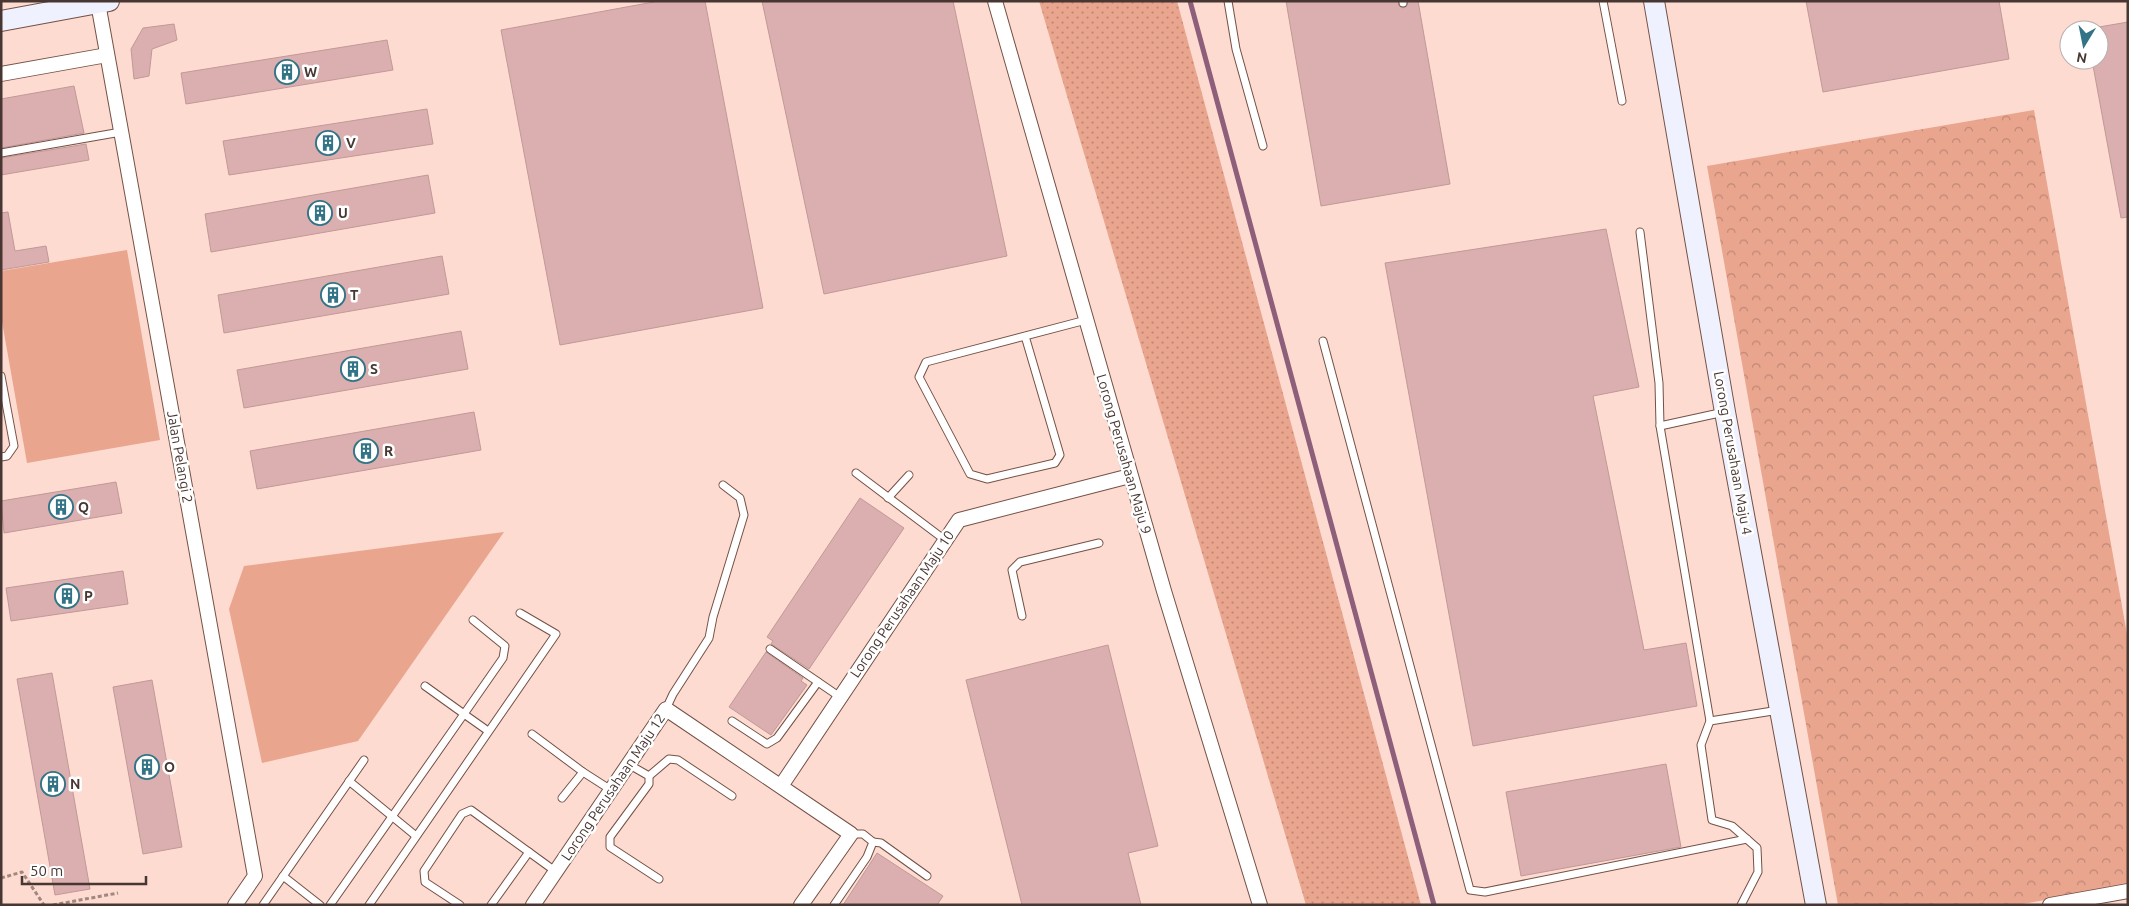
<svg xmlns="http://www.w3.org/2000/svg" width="2129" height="906" viewBox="0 0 2129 906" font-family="Ubuntu,sans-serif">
<defs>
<pattern id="green-dots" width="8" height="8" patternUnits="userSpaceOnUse" patternTransform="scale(1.25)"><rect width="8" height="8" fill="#e9a58e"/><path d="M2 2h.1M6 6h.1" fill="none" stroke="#bf8775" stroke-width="1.8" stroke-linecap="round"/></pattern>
<pattern id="forest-crowns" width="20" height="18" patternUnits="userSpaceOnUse" patternTransform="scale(1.25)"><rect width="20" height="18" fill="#e9a58e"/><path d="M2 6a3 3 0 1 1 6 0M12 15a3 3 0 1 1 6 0" fill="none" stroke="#bf8775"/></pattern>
</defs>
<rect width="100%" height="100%" fill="#fddbd0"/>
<polygon fill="url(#green-dots)" points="1039,1 1177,1 1421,905 1306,905"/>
<polygon fill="url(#forest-crowns)" points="2034,110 2128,640 2128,886 2016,905 1838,905 1707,166"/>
<g fill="#e9a58e">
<polygon points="127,250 160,440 27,463 1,316 1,271"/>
<polygon points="504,532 358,741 262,763 229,609 244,566"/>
</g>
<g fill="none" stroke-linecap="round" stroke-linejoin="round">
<polyline stroke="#8e5f7a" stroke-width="5" points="1190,1 1434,905"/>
</g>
<g fill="#dbafaf" stroke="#c29898">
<polygon points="659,1 705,1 763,308 560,345 501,30"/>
<polygon points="762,1 953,1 1007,256 824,294"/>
<polygon points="1286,1 1398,1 1399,6 1403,8 1407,6 1408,1 1418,1 1450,184 1321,206"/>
<polygon points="1806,1 1999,1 2009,59 1823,92"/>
<polygon points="2128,22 2128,217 2121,218 2092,60 2099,60 2099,27"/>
<polygon points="174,24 177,40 152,49 149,76 134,79 131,49 143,28"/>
<polygon points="387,40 393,70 186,104 181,73"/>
<polygon points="74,86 84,133 1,148 1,99"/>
<polygon points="427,109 433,144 229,175 223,141"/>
<polygon points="86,144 89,160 1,175 1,158"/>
<polygon points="428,175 435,213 211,252 205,214"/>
<polygon points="8,212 15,251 46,246 49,262 1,270 1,213"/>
<polygon points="1606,229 1639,387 1593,396 1644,650 1686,643 1697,706 1473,746 1385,263"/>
<polygon points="442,256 449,294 224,333 218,295"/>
<polygon points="461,331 468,369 244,408 237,370"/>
<polygon points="474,412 481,450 257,489 250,451"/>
<polygon points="116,482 122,513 4,533 1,501"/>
<polygon points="860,498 904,528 809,669 771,644 773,641 767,637"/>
<polygon points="123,571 128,604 11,621 6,588"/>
<polygon points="1108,645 1158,846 1128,853 1141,905 1022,905 966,680"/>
<polygon points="766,652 803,678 801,681 807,685 771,735 729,707"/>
<polygon points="52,673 90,889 55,895 17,679"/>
<polygon points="152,680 182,847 143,854 113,687"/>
<polygon points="1666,764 1681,847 1521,876 1506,792"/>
<polygon points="877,853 943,896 937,905 843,905"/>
</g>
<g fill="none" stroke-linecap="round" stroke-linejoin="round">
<defs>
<g id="lane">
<polyline points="1228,1 1236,49 1263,146"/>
<polyline points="1403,1 1403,3"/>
<polyline points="1603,1 1622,101"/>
<polyline points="1,153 121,132"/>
<polyline points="1640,232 1659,383 1660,426 1710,721 1701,745 1712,820 1732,826 1757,848 1758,872 1741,905"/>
<polyline points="1025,336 1060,455 1055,463 987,479 970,474 919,377 926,362 1086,320"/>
<polyline points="1323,341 1470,890 1485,892 1747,839"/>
<polyline points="1,376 14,446 7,456 1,457"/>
<polyline points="1660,426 1724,412"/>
<polyline points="856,473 945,540"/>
<polyline points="888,498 909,475"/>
<polyline points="1022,616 1012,570 1020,562 1099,543"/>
<polyline points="473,620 505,646 503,658 464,714 488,731"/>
<polyline points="770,649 840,697"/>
<polyline points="666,709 673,694 709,638 713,617 744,515 740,498 723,485"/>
<polyline points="732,721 767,744 777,738 818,682"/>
<polyline points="1710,721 1779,710"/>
<polyline points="532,734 583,772"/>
<polyline points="628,764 649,776 649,784 610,837 610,847 659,879"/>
<polyline points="649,776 669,759 678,760 732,796"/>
<polyline points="349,781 416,836"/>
<polyline points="562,798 583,772 611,790"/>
<polyline points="873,842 881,843 927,876"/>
<polyline points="283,876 320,905"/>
<polyline points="263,905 364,760"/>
<polyline points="330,905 464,714 425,686"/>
<polyline points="369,905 556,634 520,613"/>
<polyline points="460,905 425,882 424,871 462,814 471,810 555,871"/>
<polyline points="491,905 529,852"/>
<polyline points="834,905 867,857 873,842 863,834 851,834"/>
</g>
<g id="street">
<polyline points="995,1 1164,591 1260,905"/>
<polyline points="98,3 255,876 235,905"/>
<polyline points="1,74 107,55"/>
<polyline points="781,786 959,520 1130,476"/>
<polyline points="533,905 666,709 851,834 801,905"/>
<polyline points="2050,905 2128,891"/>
</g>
<g id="secondary">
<polyline points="1654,1 1725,412 1816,905"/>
<polyline points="1,21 109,1"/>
</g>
</defs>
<use href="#lane" stroke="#745145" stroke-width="9"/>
<use href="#street" stroke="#745145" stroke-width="16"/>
<use href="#secondary" stroke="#745145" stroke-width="22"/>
<g stroke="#a1877f" stroke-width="3" stroke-dasharray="4 2.5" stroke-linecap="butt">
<polyline points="1,878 22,872 44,905"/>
<polyline points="53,905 118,893"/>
</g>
<use href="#lane" stroke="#fff" stroke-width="7"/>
<use href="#street" stroke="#fff" stroke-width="14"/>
<use href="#secondary" stroke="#eff1fe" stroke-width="20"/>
</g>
<defs>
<symbol id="building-ring" viewBox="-11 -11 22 22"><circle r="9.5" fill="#fff" stroke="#327486" stroke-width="1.5"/><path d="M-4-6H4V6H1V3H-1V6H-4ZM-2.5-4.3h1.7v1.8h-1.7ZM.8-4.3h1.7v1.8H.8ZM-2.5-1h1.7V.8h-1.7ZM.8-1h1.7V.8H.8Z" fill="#327486"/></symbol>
</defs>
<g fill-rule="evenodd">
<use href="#building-ring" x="273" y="58" width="28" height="28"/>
<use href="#building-ring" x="314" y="129" width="28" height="28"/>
<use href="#building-ring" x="306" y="199" width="28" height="28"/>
<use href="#building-ring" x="319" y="281" width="28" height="28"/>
<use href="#building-ring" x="339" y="355" width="28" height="28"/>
<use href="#building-ring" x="352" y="437" width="28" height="28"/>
<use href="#building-ring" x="47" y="493" width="28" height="28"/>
<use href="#building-ring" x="53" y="582" width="28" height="28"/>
<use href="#building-ring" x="133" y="753" width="28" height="28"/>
<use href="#building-ring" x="39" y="770" width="28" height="28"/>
</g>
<g text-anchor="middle" stroke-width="5" stroke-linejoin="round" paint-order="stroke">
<g font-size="14" font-weight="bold" fill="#473631" stroke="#fff" text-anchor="start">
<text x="304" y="77">W</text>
<text x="346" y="148">V</text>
<text x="338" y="218">U</text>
<text x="350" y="300">T</text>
<text x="370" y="374">S</text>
<text x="384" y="456">R</text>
<text x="78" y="512">Q</text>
<text x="84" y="601">P</text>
<text x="164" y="772">O</text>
<text x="70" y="789">N</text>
</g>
<g font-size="14" fill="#473631" stroke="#fff">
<text transform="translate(1733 453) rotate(80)" y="5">Lorong Perusahaan Maju 4</text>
<text transform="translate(1124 454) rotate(74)" y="5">Lorong Perusahaan Maju 9</text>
<text transform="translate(180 457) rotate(80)" y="5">Jalan Pelangi 2</text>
<text transform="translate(902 604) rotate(-56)" y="5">Lorong Perusahaan Maju 10</text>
<text transform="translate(613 787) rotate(-56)" y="5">Lorong Perusahaan Maju 12</text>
</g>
</g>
<rect width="2129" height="906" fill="none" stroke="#473631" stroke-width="5"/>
<g transform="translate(2084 45) rotate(190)"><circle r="24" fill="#ffffff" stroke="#b5afad"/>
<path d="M0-4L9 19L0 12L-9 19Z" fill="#327486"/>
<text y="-8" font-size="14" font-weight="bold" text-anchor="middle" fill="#473631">N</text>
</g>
<path d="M22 876v8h124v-8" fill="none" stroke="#473631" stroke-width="2.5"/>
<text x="30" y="876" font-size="15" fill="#473631" stroke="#ffffff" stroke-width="4" paint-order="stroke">50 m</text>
</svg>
